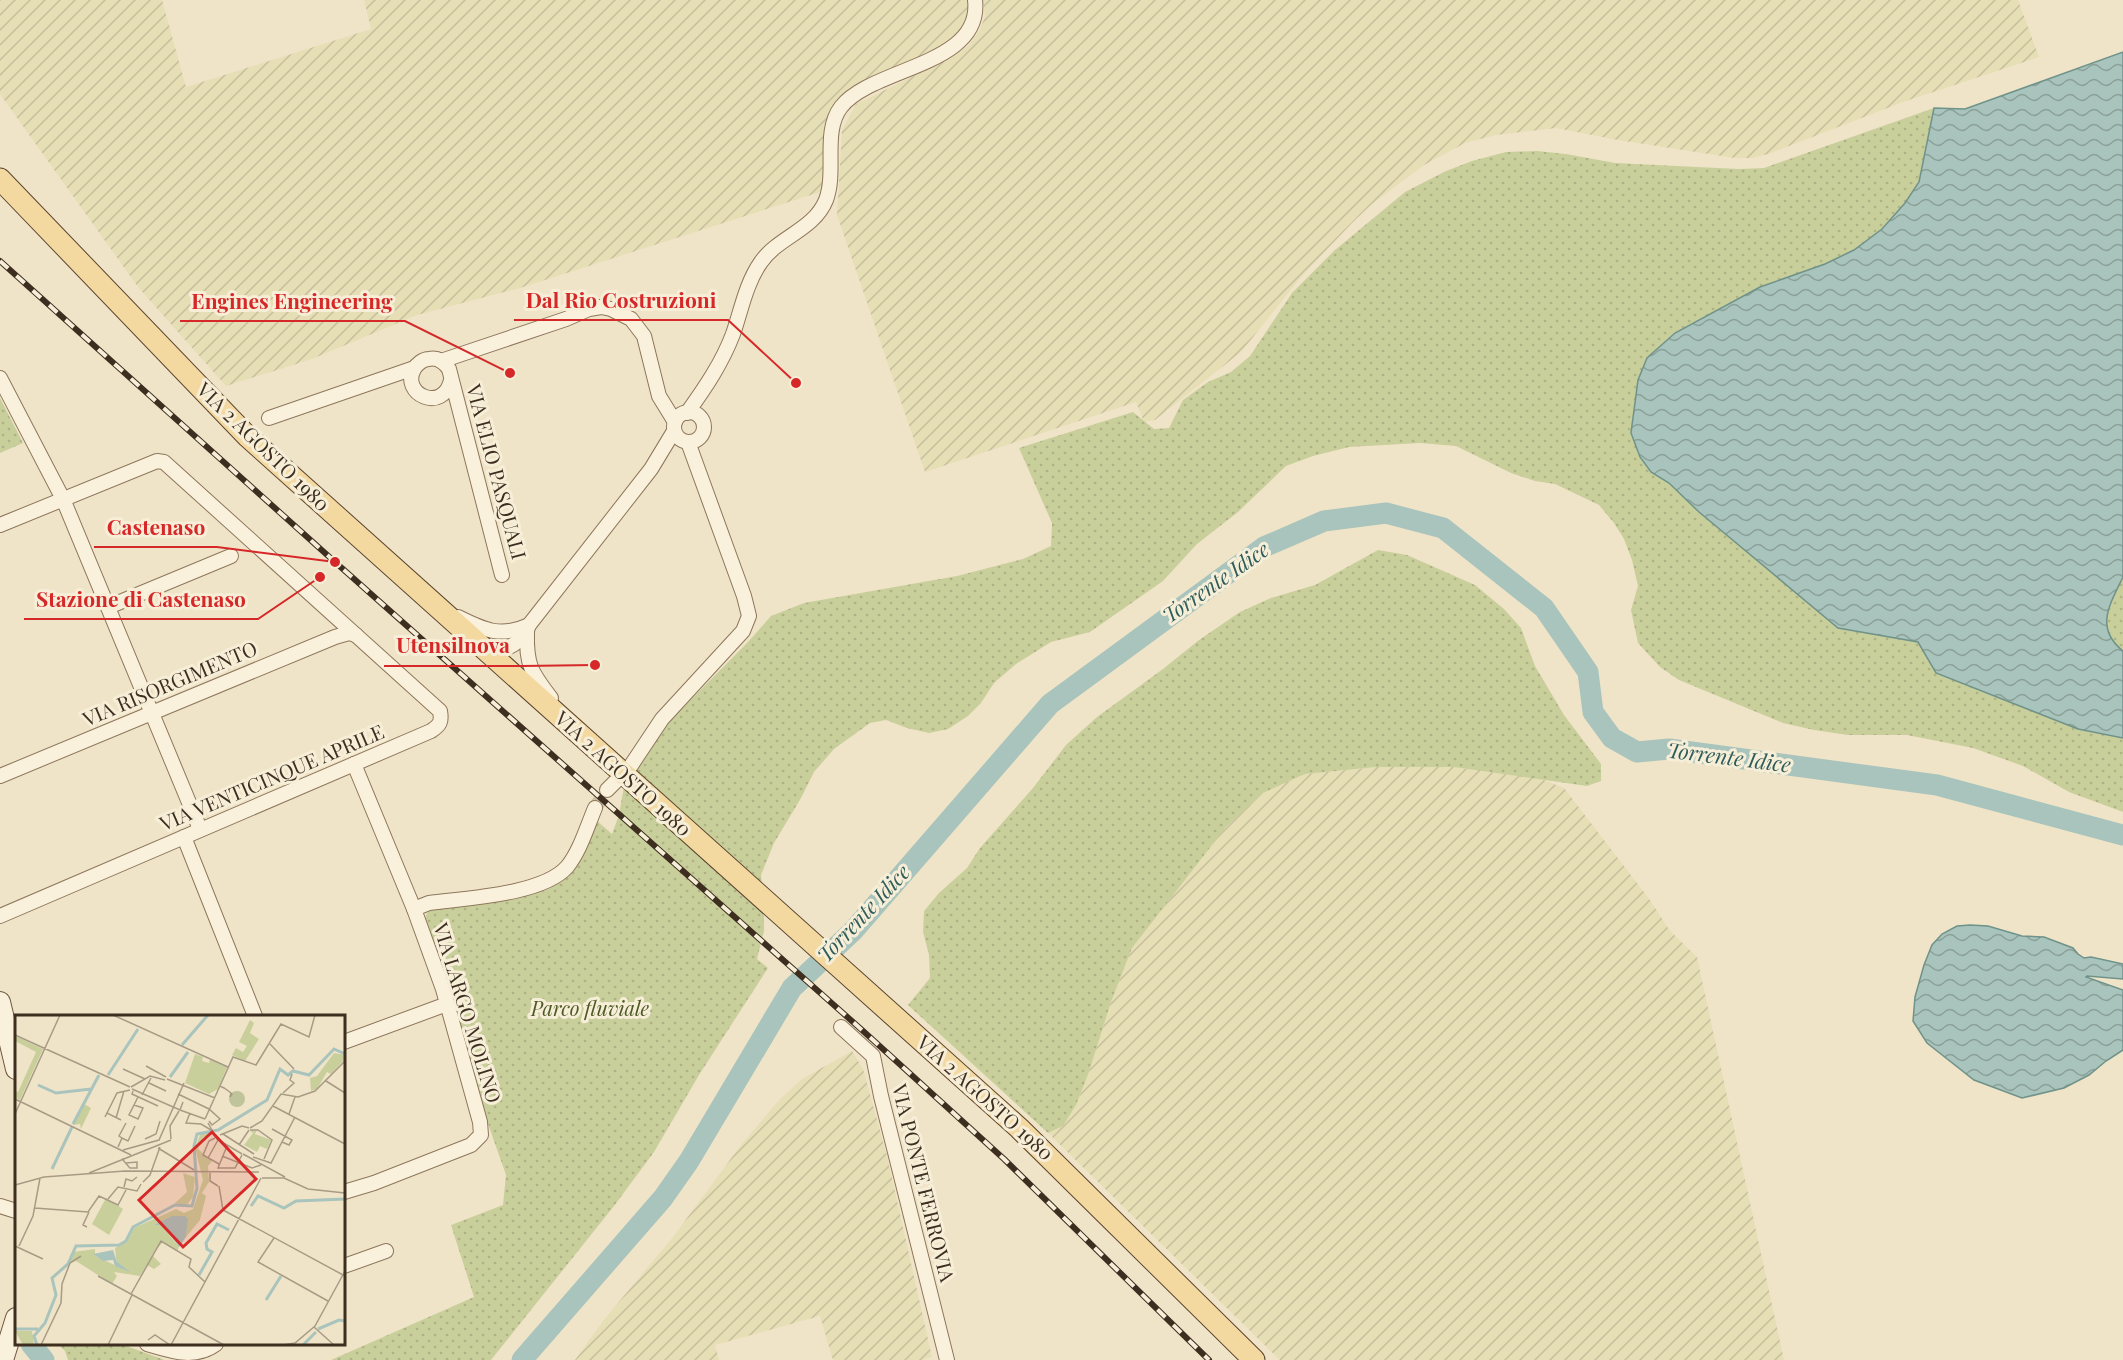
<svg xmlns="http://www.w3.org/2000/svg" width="2123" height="1360" viewBox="0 0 2123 1360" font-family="'Playfair Display',serif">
<defs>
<pattern id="farmland-furrows" width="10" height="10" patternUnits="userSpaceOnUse" patternTransform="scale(1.5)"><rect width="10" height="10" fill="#e6deb5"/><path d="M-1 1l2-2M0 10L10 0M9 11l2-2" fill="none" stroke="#c6bf9b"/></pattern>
<pattern id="grass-dots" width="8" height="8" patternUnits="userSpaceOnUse" patternTransform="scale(1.5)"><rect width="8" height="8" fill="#c9cf9b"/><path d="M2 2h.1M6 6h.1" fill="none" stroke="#aeb285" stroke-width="1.8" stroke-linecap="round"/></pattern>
<pattern id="water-waves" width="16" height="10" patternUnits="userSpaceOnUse" patternTransform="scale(1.5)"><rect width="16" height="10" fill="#a9c4bc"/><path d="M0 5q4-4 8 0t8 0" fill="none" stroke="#8ba098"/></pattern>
</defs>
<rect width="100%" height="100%" fill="#f0e4c8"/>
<g fill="url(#farmland-furrows)">
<polygon points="0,0 162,0 186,87 371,29 364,0 967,0 969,13 964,26 954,40 854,88 826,125 823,191 520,288 417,315 312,359 226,386 138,287 0,94"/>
<polygon points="983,0 2018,0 2039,57 1903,102 1768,154 1752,158 1735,158 1618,140 1556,128 1496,135 1465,143 1424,165 1372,204 1352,223 1302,276 1241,352 1155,420 1144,422 1136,402 925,472 837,215 842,130 856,104 951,58 969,45 979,31 985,17"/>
<polygon points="1376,767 1454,767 1541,779 1564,788 1650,900 1670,931 1697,957 1784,1360 1280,1360 1048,1133 1063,1126 1076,1105 1089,1072 1111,1002 1132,948 1226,826 1263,793 1305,774"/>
<polygon points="852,1051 863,1069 887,1156 932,1357 923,1360 833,1360 820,1316 715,1345 719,1360 575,1360 603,1321 673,1237 741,1145 780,1099 802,1079"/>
</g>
<g fill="url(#grass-dots)">
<polygon points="1934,108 1919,182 1905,203 1882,229 1854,250 1825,264 1760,287 1675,333 1647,358 1638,380 1631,433 1651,472 1669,483 1699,512 1838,628 1918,642 1936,673 2078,729 2123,738 2123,812 2069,792 2023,766 1973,748 1907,735 1848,735 1814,730 1783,723 1679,680 1660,667 1638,643 1631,610 1638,586 1632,560 1624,539 1614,523 1599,505 1555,484 1535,481 1511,473 1456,446 1420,443 1349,447 1313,456 1286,466 1238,512 1197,544 1163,581 1090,632 1051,642 1016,664 994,683 981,703 968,716 948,729 929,733 907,728 886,720 870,723 834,749 814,772 801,798 774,843 761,875 764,902 764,931 757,959 768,968 699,1075 654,1152 614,1206 491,1360 331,1360 474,1297 451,1225 503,1205 506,1175 486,1118 477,1082 424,921 427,913 434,909 544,891 561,882 572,872 582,858 596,820 612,834 619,815 628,763 748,642 771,616 804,603 957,576 1023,559 1051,546 1052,523 1019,448 1133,412 1154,429 1169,428 1183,400 1208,382 1231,372 1250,356 1292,293 1335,250 1405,192 1446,171 1472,161 1506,152 1537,151 1566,154 1615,163 1739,169 1764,168"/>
<polygon points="0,398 23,443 0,453"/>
<polygon points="1378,550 1407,555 1475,585 1504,609 1521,628 1535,666 1564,715 1601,764 1601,781 1587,786 1454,767 1376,767 1305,774 1263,793 1226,827 1132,948 1111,1002 1089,1072 1076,1105 1063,1126 1048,1133 908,1005 930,978 929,955 923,932 924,911 939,893 967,868 980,848 1033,788 1066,745 1097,717 1163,669 1199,640 1240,612 1271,598 1315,585"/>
<path d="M2123,577V651C2094,628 2110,604 2123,577Z"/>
<polygon points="58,1344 121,1344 165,1360 68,1360 65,1351"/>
</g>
<g fill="url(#water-waves)" stroke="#6f938a" stroke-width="1.5">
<path d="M2123,52V577C2110,604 2094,628 2123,651V738L2078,729L1936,673L1918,642L1838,628L1699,512L1669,483L1651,472L1640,457L1631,433L1638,380L1647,358L1675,333L1760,287L1825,264L1854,250L1882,229L1905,203L1919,182L1934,108L1965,109Z"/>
<polygon points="1970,925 1988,926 2022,936 2044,937 2073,948 2078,954 2084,958 2091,957 2123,964 2123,979 2087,976 2086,977 2123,990 2123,1050 2106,1061 2089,1075 2064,1088 2022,1098 1974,1080 1927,1043 1913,1021 1915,997 1924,965 1932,945 1942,934 1957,926"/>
</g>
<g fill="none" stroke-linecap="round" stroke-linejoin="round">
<g stroke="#a9c4bc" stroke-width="21">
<polyline points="31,1344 44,1360"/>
<polyline points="522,1360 663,1198 689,1161 792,988 853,931 1050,704 1264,547 1324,521 1386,513 1443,528 1544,608 1588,672 1593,712 1612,738 1637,752 1669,749 1937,785 2123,835"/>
</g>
<polyline stroke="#ccc0a6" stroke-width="14" stroke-dasharray="14 7" stroke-linecap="butt" points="595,808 607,790"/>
<defs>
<g id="street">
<polyline points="441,361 566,319 589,309 601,307 611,309 631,319 644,336 659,396 675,422"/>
<polyline points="0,378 63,499 200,829"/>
<path d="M451,380C443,414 400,394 414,369C417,364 423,359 429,359C437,357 444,362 449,369L502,575"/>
<circle cx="689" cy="427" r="15"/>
<path d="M687,413C705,388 722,363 733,334C741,311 746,283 761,262C778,237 814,230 826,200C837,171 822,132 841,107C872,67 983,66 975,0"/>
<polyline points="269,418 414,368"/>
<path d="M0,525L157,461L164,462L440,711C442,722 440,725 431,731L0,916"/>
<polyline points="108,607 231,556"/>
<path d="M458,617C484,630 501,638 529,625"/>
<path d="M527,632C526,665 531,672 551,698"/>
<path d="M489,655C506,649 524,643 529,625L651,469L674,431"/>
<polyline points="630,767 662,719 743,631 749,616 744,596 688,442"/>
<polyline points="0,776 335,637 349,633 356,635"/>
<polyline points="607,790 617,780"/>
<polyline points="184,837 255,1016"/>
<path d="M414,909L429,903C465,898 542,895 567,867C580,851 587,827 595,808"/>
<polyline points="841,1027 873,1056 881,1096 947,1360"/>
<polyline points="344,1042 447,1004"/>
<polyline points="344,1192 374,1183 471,1145 481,1135 480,1122 443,989 414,909 354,764"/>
<polyline points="0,1206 16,1211"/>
<polyline points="344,1266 386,1251"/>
<path d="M147,1344C171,1351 194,1360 216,1344"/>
</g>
<g id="secondary">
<polyline points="0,1002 16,1069"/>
<polyline points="3,1360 16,1318"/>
</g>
<polyline id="primary" points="0,179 248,437 1019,1128 1254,1360"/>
</defs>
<use href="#street" stroke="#8d765c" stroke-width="16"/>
<use href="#secondary" stroke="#6f573f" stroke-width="22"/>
<use href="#primary" stroke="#5b4430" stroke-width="23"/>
<use href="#street" stroke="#faf1dc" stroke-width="14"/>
<use href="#secondary" stroke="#faf1dc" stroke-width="20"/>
<use href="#primary" stroke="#f3d9a0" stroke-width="21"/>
<defs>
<polyline id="rail" points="0,261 335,562 862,1030 1004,1159 1209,1360"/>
</defs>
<use href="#rail" stroke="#3d2e20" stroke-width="6"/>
<use href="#rail" stroke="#f7eed8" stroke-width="4" stroke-dasharray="11" stroke-linecap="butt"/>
</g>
<g text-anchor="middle" stroke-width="6" stroke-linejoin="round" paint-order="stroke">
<g font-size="20" fill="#3d2e20" stroke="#f7eed8">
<text transform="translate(263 447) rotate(44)" y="7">VIA 2 AGOSTO 1980</text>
<text transform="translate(496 472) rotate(75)" y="7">VIA ELIO PASQUALI</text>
<text transform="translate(170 684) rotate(-23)" y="7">VIA RISORGIMENTO</text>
<text transform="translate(623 774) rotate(42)" y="7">VIA 2 AGOSTO 1980</text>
<text transform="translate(272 778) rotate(-23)" y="7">VIA VENTICINQUE APRILE</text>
<text transform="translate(467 1013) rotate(73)" y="7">VIA LARGO MOLINO</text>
<text transform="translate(985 1098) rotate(42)" y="7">VIA 2 AGOSTO 1980</text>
<text transform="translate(923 1183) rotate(76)" y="7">VIA PONTE FERROVIA</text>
</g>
<g font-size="20" font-style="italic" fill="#4d5a26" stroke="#f7eed8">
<text x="590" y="1016">Parco fluviale</text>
</g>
<g font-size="21" font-style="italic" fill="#2f5d5a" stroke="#f7eed8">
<text transform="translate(1216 583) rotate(-35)" y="7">Torrente Idice</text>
<text transform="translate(1729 758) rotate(7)" y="7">Torrente Idice</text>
<text transform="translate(864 914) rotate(-47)" y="7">Torrente Idice</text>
</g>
</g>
<g transform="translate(15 1015)">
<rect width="330" height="330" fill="#f0e4c8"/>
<path d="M235,5L239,8L235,18L244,24L230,46L217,40L221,33L228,37L232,31L224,27ZM242,115L240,119L256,125L252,134L245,131L242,137L229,130L238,118L235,116ZM186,117L198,119L188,123L183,134L197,146L193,151L194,167L187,178L191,181L185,205L171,222L172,207L146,210L164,232L162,236L148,227L137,240L146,249L139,254L132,250L125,261L99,257L102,261L97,269L61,246L55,248L58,237L80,234V241L102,251L100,233L112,227L119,213L161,194L169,198L178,194L188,165L180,133ZM168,158L180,162L178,182L171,191L160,188L172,177Z" fill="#c9cf9b"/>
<path d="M0,21L28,34L5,85L0,82V76L3,77L21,37L0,26ZM319,38L330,40L329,45L316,59L312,57L302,74L296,76L295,63L302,61ZM69,89L76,93L66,114L65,109L58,110Z" fill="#c9cf9b"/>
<path d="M214 84a8 8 0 1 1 16 0a8 8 0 1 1-16 0Z" fill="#bfc49a"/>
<path d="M180,39L188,42L187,46L194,48L195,44L212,52L203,74L194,79L170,68ZM91,183L108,194L94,220L77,209ZM0,316H17L19,330H8Z" fill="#c9cf9b"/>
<path d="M157,201H170L173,204L171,222L164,232L148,210H139ZM98,235L102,247L115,257L100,251L98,245L88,246L78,239Z" fill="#a9c4bc"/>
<path fill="none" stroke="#a9c4bc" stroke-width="3" d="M167,30L193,0M93,60L123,14M155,62L173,37M23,70L41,78L76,74M58,109L84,60M37,154L57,112M236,191L243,181L269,193L281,186L330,184M184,260L197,237L192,234L191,228L202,209L214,215M251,285L266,261M0,314H23M303,314L324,305L330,306M22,330L19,321L30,308L41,280L37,263L53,249L61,231L104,230L111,226L118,212L160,190L177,191L182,173L179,131L182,119L203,115L252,85L265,54L273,60L278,56L294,60L319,34L330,39M288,330L301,317"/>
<path fill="none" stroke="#a89b85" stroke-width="1.5" d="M98,0L213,52M0,20L115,72M255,29L279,54M131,51L151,62M108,54L130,64M152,64L200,83M311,66L330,78M134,68L151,76M205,71L209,73L212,75L216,78L217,79L215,82L216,78M116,72L135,61L150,65M117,74L165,95L168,87M118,76L117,79L143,91M268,78L279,68L275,65L277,59M163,79L194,94L205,104L197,110L194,106M127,80L136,63M0,84L116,140M119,90L128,93L123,104L114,100L123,82M258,91L330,129M165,95L190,104M92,98L102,78L115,75M175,98L171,108L186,109L196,115M0,99L45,0M274,99L280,82M90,102L92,98L106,105M101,103L109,76M190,104L218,42L241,50L266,9L294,22L300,0M193,108L202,124L227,139M235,113L247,106L266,79L283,82L300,76L330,46M257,114L277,125L274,130L267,127M235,115H243L257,125L249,144M208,119L239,139M205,120L227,111L234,113M107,123L104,121L111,108M200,123L194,126L188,140L204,149M130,124L141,119L145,106M156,124L155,111L164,96M224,130L234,115M212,131L203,153H220L227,140M103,132L107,123L113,126L120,111M143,133L179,155M108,135L144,125L169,68M228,139L270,162M207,141L237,153L246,150M238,142L256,148L280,102M108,143V145L114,152L115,153H122V147L111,148M193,143L203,125M195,157V166L203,171M74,158L156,125M247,163H269L293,174L330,178M128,167L135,160L145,132M0,170L29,162L110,156L244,157M204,171L208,195L330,261M109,172L111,164L117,166L122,162M93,184L103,172L122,176L126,169M20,193L73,197L84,181L103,190L112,173M72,212L68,210L74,197M259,223L243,247L313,286M0,231L28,244M4,231L18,201L25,163M83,261L209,330M116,279L146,226L176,244L174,252L190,267M299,312L319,330M133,325L140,320L155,330M26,330L46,288L47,269L55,248L66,241M93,330L117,280M156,330L246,163M268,330L280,328L300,311L330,256"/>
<path fill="#d62828" fill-opacity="0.15" stroke="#d62828" stroke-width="3" d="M197,117L241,164L168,232L124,185Z"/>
<rect width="330" height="330" fill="none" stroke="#3d2e20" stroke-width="3"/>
</g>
<path fill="none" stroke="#d62828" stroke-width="2" d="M796 383L728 320H514M510 373L405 321H180M335 562L217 547H94M320 577L258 619H24M595 665L522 666H384"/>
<g fill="#d62828" stroke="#f7eed8" stroke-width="2">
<circle cx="796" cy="383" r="6"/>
<circle cx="510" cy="373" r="6"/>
<circle cx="335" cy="562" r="6"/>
<circle cx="320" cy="577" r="6"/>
<circle cx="595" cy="665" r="6"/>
</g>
<g font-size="21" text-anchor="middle" font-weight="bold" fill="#d62828" stroke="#f7eed8" stroke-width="6" stroke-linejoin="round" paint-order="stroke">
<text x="621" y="308">Dal Rio Costruzioni</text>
<text x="292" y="309">Engines Engineering</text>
<text x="156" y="535">Castenaso</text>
<text x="141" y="607">Stazione di Castenaso</text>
<text x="453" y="653">Utensilnova</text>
</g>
</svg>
